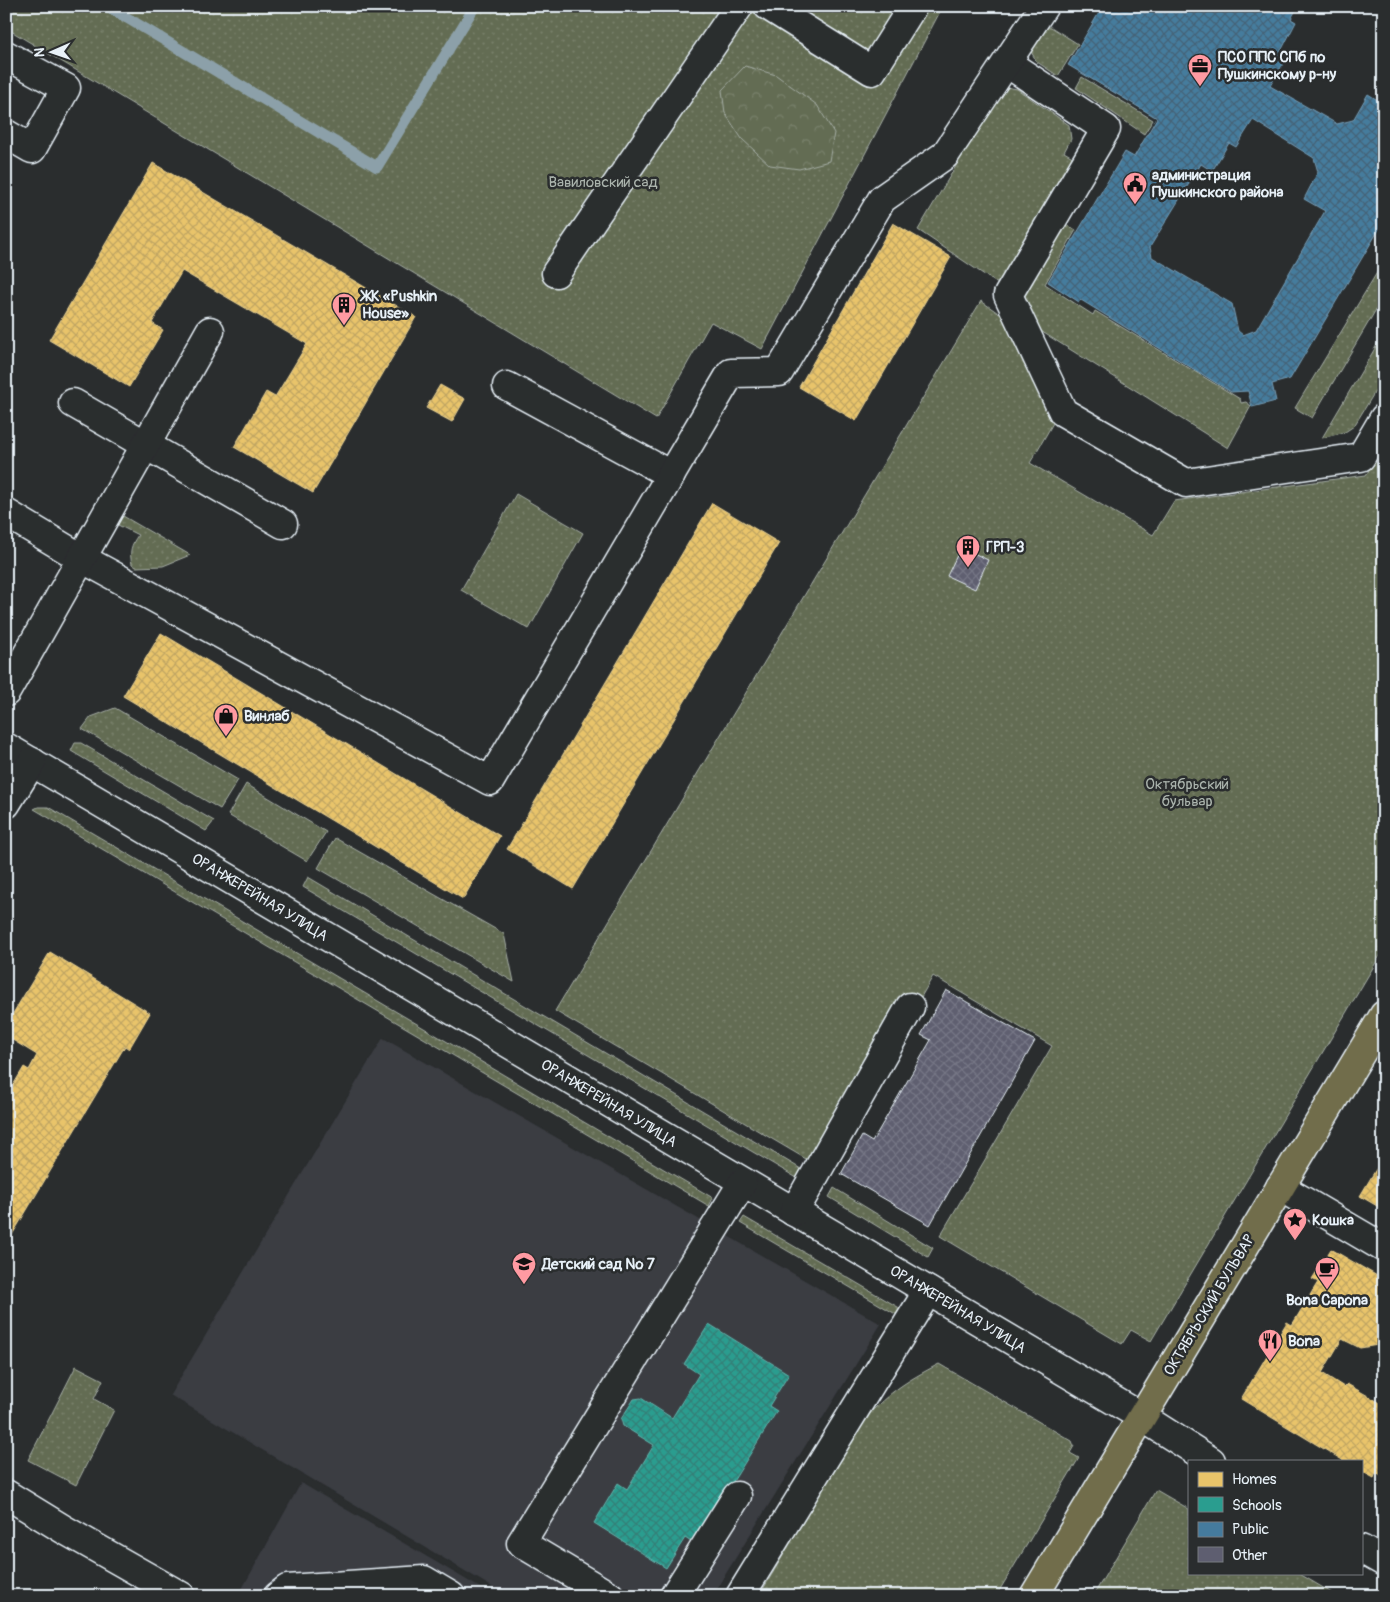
<svg xmlns="http://www.w3.org/2000/svg" width="1390" height="1602" viewBox="0 0 1390 1602" font-family="Pangolin,sans-serif">
<defs>
<pattern id="grass-dots" width="8" height="8" patternUnits="userSpaceOnUse" patternTransform="scale(1.25)"><rect width="8" height="8" fill="#636c53"/><path d="M2 2h.1M6 6h.1" fill="none" stroke="#79816c" stroke-width="1.8" stroke-linecap="round"/></pattern>
<pattern id="forest-crowns" width="20" height="18" patternUnits="userSpaceOnUse" patternTransform="scale(1.25)"><rect width="20" height="18" fill="#636c53"/><path d="M2 6a3 3 0 1 1 6 0M12 15a3 3 0 1 1 6 0" fill="none" stroke="#79816c"/></pattern>
<pattern id="homes-cross-hatch" width="8" height="8" patternUnits="userSpaceOnUse" patternTransform="scale(1.25)"><rect width="8" height="8" fill="#e9c46a"/><path d="M0 0l8 8M0 8l8-8" fill="none" stroke="#c0a562"/></pattern>
<pattern id="schools-cross-hatch" width="8" height="8" patternUnits="userSpaceOnUse" patternTransform="scale(1.25)"><rect width="8" height="8" fill="#2a9d8f"/><path d="M0 0l8 8M0 8l8-8" fill="none" stroke="#347f77"/></pattern>
<pattern id="public-cross-hatch" width="8" height="8" patternUnits="userSpaceOnUse" patternTransform="scale(1.25)"><rect width="8" height="8" fill="#457b9d"/><path d="M0 0l8 8M0 8l8-8" fill="none" stroke="#456478"/></pattern>
<pattern id="building-cross-hatch" width="8" height="8" patternUnits="userSpaceOnUse" patternTransform="scale(1.25)"><rect width="8" height="8" fill="#5e5e70"/><path d="M0 0l8 8M0 8l8-8" fill="none" stroke="#757685"/></pattern>
</defs>
<rect width="100%" height="100%" fill="#2a2d2e"/>
<filter id="ink" filterUnits="userSpaceOnUse"><feTurbulence type="fractalNoise" baseFrequency=".02" numOctaves="2"/><feDisplacementMap in="SourceGraphic" scale="10" xChannelSelector="R" yChannelSelector="G"/><feConvolveMatrix kernelMatrix="1 2 1 2 8 2 1 2 1" color-interpolation-filters="sRGB"/></filter>
<g filter="url(#ink)">
<g fill="#3a3c42">
<polygon points="383,1038 881,1324 712,1596 507,1596 170,1395"/>
<polygon points="301,1483 494,1596 238,1596"/>
</g>
<g fill="url(#grass-dots)" stroke="#a6aea6">
<polygon points="6,6 943,6 762,349 711,322 656,419 6,28"/>
<polygon points="1044,27 1051,27 1078,44 1058,76 1037,62 1030,50"/>
<polygon points="1082,77 1153,120 1144,134 1076,88"/>
<polygon points="1006,87 1017,89 1069,125 1071,139 1064,152 1076,159 998,284 918,230 998,95"/>
<polygon points="1061,222 1076,230 1045,284 1093,315 1095,311 1240,399 1241,403 1246,402 1251,406 1228,448 1023,320 1023,286"/>
<polygon points="1384,261 1384,296 1312,418 1295,408"/>
<polygon points="981,301 1004,317 1053,423 1030,463 1153,535 1174,501 1366,475 1384,446 1384,949 1151,1341 1131,1330 1122,1344 940,1236 1052,1046 933,976 823,1169 555,1011"/>
<polygon points="1384,333 1384,377 1354,426 1345,432 1322,438"/>
<polygon points="516,494 583,533 529,629 461,590"/>
<path d="M123,516L190,555L163,566L136,567L132,564C129,552 131,545 138,535L118,525Z"/>
<polygon points="115,708 238,780 220,809 82,729 91,717"/>
<polygon points="75,743 81,743 214,821 206,831 71,751"/>
<polygon points="246,784 326,832 307,861 228,815"/>
<polygon points="38,807 48,807 713,1198 709,1206 34,809"/>
<polygon points="335,838 504,934 514,982 318,868"/>
<polygon points="308,877 801,1169 797,1178 303,887"/>
<polygon points="834,1188 933,1248 928,1257 829,1197"/>
<polygon points="744,1217 903,1310 899,1316 740,1223"/>
<path d="M939,1364L1072,1441L1074,1446L1070,1453L1079,1458L996,1596H759L861,1424C884,1395 906,1381 939,1364Z"/>
<polygon points="76,1366 103,1380 94,1399 114,1410 76,1485 28,1460"/>
<polygon points="1156,1490 1189,1509 1189,1573 1298,1573 1337,1596 1093,1596"/>
</g>
<polygon fill="url(#forest-crowns)" stroke="#a6aea6" points="745,66 776,75 817,105 834,133 829,161 799,169 770,165 742,139 725,113 722,90"/>
<g fill="url(#homes-cross-hatch)" stroke="#e9d295">
<polygon points="153,163 416,317 313,493 234,447 266,392 275,397 307,344 182,271 152,323 163,330 129,387 49,340"/>
<polygon points="893,223 951,257 856,421 799,387"/>
<polygon points="440,385 465,399 452,422 426,408"/>
<polygon points="712,503 779,543 573,889 507,849"/>
<polygon points="161,633 500,836 463,899 123,696"/>
<polygon points="50,952 150,1013 129,1049 125,1046 6,1245 6,1097 24,1067 29,1070 37,1055 6,1036 6,1025"/>
<polygon points="1384,1156 1384,1210 1360,1196"/>
<polygon points="1331,1249 1384,1280 1384,1344 1360,1348 1342,1339 1322,1373 1344,1387 1347,1384 1384,1405 1384,1478 1376,1473 1374,1478 1361,1471 1361,1461 1344,1461 1241,1399 1287,1322 1292,1325 1318,1282 1312,1279"/>
</g>
<polygon fill="url(#schools-cross-hatch)" stroke="#63b6ae" points="709,1324 789,1374 769,1406 777,1411 694,1544 685,1538 666,1568 594,1523 618,1483 627,1489 654,1445 623,1426 621,1419 634,1399 641,1398 672,1418 699,1374 684,1364"/>
<path fill="url(#public-cross-hatch)" stroke="#769eb8" fill-rule="evenodd" d="M1103,6H1298L1291,19L1296,22L1281,51L1288,55L1270,86L1337,124L1353,120L1368,94L1384,104V221L1290,379L1272,384L1276,401L1252,407L1248,391L1231,392L1081,300L1079,302L1048,282L1125,152L1134,157L1157,118L1068,65ZM1253,120L1314,158L1318,172L1304,199L1325,211L1256,330L1243,335L1238,331L1232,304L1152,257L1150,247L1201,164L1212,171L1229,143L1236,147Z"/>
<g fill="none" stroke-linecap="round" stroke-linejoin="round">
<polyline stroke="#8ca0a9" stroke-width="11" points="107,6 377,167 475,6"/>
</g>
<g fill="url(#building-cross-hatch)" stroke="#e8f1f8">
<polygon points="961,547 988,560 975,589 947,576"/>
<polygon points="946,990 1035,1041 930,1225 841,1174 862,1136 872,1142 931,1040 921,1035"/>
</g>
<g fill="none" stroke-linecap="round" stroke-linejoin="round">
<defs>
<g id="minor">
<polyline points="768,6 872,71 913,6"/>
<polyline points="6,55 66,88 32,149 6,134"/>
<polyline points="1007,63 1106,129 1008,295 1063,412 1186,483 1361,457 1384,418"/>
<polyline points="556,273 739,6"/>
<polyline points="507,386 671,475"/>
<polyline points="73,403 283,524"/>
<polyline points="6,513 83,559 490,781 731,373 779,372 882,199 945,155 1044,6"/>
<polyline points="6,692 210,331"/>
<polyline points="6,747 1142,1417 1211,1461"/>
<polyline points="6,804 32,762"/>
<polyline points="1280,1187 1384,1248"/>
<polyline points="794,1212 910,1007"/>
<polyline points="6,1494 63,1529 181,1596"/>
<polyline points="1361,1549 1384,1562"/>
<polyline points="278,1596 287,1589 424,1580 451,1596"/>
<polyline points="610,1596 521,1543 743,1182"/>
<polyline points="674,1596 737,1496"/>
<polyline points="740,1596 928,1291"/>
</g>
<polyline id="major" points="1034,1596 1384,1015"/>
</defs>
<use href="#minor" stroke="#e8f1f8" stroke-width="31"/>
<use href="#major" stroke="#e8f1f8" stroke-width="31"/>
<use href="#minor" stroke="#2a2d2e" stroke-width="28"/>
<use href="#major" stroke="#716d4b" stroke-width="28"/>
</g>
</g>
<defs>
<symbol id="office-pin" viewBox="-11 -11 22 30"><path d="M0 17L-7.5 6A9.5 9.5 0 1 1 7.5 6Z" fill="#ff9aa2" stroke="#2a2d2e"/><path d="M-6-3h4V-5.5h4V-3h4V5H-6ZM-1-4.5V-3h2v-1.5ZM-6 0V1H6V0Z" fill="#111"/></symbol>
<symbol id="civic-pin" viewBox="-11 -11 22 30"><path d="M0 17L-7.5 6A9.5 9.5 0 1 1 7.5 6Z" fill="#ff9aa2" stroke="#2a2d2e"/><path d="M-.6-6.5H3V-4.5H.6V-3L4-1V1h2V6H-6V1h2V-1L-.6-3ZM-1.2 2.5V6h2.4V2.5Z" fill="#111"/></symbol>
<symbol id="building-pin" viewBox="-11 -11 22 30"><path d="M0 17L-7.5 6A9.5 9.5 0 1 1 7.5 6Z" fill="#ff9aa2" stroke="#2a2d2e"/><path d="M-4-6H4V6H1V3H-1V6H-4ZM-2.5-4.3h1.7v1.8h-1.7ZM.8-4.3h1.7v1.8H.8ZM-2.5-1h1.7V.8h-1.7ZM.8-1h1.7V.8H.8Z" fill="#111"/></symbol>
<symbol id="shop-pin" viewBox="-11 -11 22 30"><path d="M0 17L-7.5 6A9.5 9.5 0 1 1 7.5 6Z" fill="#ff9aa2" stroke="#2a2d2e"/><path d="M-5-2.5h2.3a2.7 3.5 0 0 1 5.4 0H5L5.5 6h-11ZM-1.5-2.5h3a1.5 2.3 0 0 0-3 0Z" fill="#111"/></symbol>
<symbol id="sight-pin" viewBox="-11 -11 22 30"><path d="M0 17L-7.5 6A9.5 9.5 0 1 1 7.5 6Z" fill="#ff9aa2" stroke="#2a2d2e"/><path d="M0-6L1.8-2.2L6-1.7L2.9 1.2L3.7 5.4L0 3.3L-3.7 5.4L-2.9 1.2L-6-1.7L-1.8-2.2Z" fill="#111"/></symbol>
<symbol id="school-pin" viewBox="-11 -11 22 30"><path d="M0 17L-7.5 6A9.5 9.5 0 1 1 7.5 6Z" fill="#ff9aa2" stroke="#2a2d2e"/><path d="M0-5L7-2L0 1L-7-2ZM-4 1L0 2.5L4 1V4Q0 6-4 4Z" fill="#111"/></symbol>
<symbol id="cafe-pin" viewBox="-11 -11 22 30"><path d="M0 17L-7.5 6A9.5 9.5 0 1 1 7.5 6Z" fill="#ff9aa2" stroke="#2a2d2e"/><path d="M-5.5-4.5H6V0H3Q3 3.5 0 3.5H-2.5Q-5.5 3.5-5.5 0ZM3-3.2v2h1.7v-2ZM-6 4.5H4V6H-6Z" fill="#111"/></symbol>
<symbol id="restaurant-pin" viewBox="-11 -11 22 30"><path d="M0 17L-7.5 6A9.5 9.5 0 1 1 7.5 6Z" fill="#ff9aa2" stroke="#2a2d2e"/><path d="M-5-6h1v4h1v-4h1v4h1v-4h1v5L-1.5 .5V6h-2V.5L-5-1ZM5-6V6H3V1.5H1.5Q1.5-4 5-6Z" fill="#111"/></symbol>
</defs>
<g fill-rule="evenodd">
<use href="#office-pin" x="1186" y="52" width="28" height="38"/>
<use href="#civic-pin" x="1121" y="170" width="28" height="38"/>
<use href="#building-pin" x="330" y="291" width="28" height="38"/>
<use href="#building-pin" x="954" y="533" width="28" height="38"/>
<use href="#shop-pin" x="212" y="702" width="28" height="38"/>
<use href="#sight-pin" x="1281" y="1206" width="28" height="38"/>
<use href="#school-pin" x="510" y="1250" width="28" height="38"/>
<use href="#cafe-pin" x="1313" y="1255" width="28" height="38"/>
<use href="#restaurant-pin" x="1256" y="1327" width="28" height="38"/>
</g>
<g text-anchor="middle" stroke-width="5" stroke-linejoin="round" paint-order="stroke">
<g font-size="15" font-weight="bold" fill="#e8f1f8" stroke="#2a2d2e" text-anchor="start">
<text x="1218" y="62">ПСО ППС СПб по<tspan x="1218" dy="17">Пушкинскому р-ну</tspan></text>
<text x="1152" y="180">администрация<tspan x="1152" dy="17">Пушкинского района</tspan></text>
<text x="362" y="301">ЖК «Pushkin<tspan x="362" dy="17">House»</tspan></text>
<text x="986" y="552">ГРП-3</text>
<text x="244" y="721">Винлаб</text>
<text x="1312" y="1225">Кошка</text>
<text x="542" y="1269">Детский сад № 7</text>
<text x="1327" y="1305" text-anchor="middle">Bona Capona</text>
<text x="1288" y="1346">Bona</text>
</g>
<g font-size="15" fill="#acb5ae" stroke="#2a2d2e">
<text x="603" y="187">Вавиловский сад</text>
<text x="1187" y="789">Октябрьский<tspan x="1187" dy="17">бульвар</tspan></text>
</g>
<g font-size="15" fill="#e8f1f8" stroke="#2a2d2e">
<text transform="translate(260 897) rotate(31)" y="5">ОРАНЖЕРЕЙНАЯ УЛИЦА</text>
<text transform="translate(609 1103) rotate(31)" y="5">ОРАНЖЕРЕЙНАЯ УЛИЦА</text>
<text transform="translate(1209 1305) rotate(-59)" y="5">ОКТЯБРЬСКИЙ БУЛЬВАР</text>
<text transform="translate(958 1309) rotate(31)" y="5">ОРАНЖЕРЕЙНАЯ УЛИЦА</text>
</g>
</g>
<rect width="1390" height="1602" fill="none" stroke="#2a2d2e" stroke-width="25"/>
<rect x="12" y="12" width="1365" height="1577" fill="none" stroke="#e8f1f8" stroke-width="2" filter="url(#ink)"/>
<rect x="1188" y="1460" width="175" height="115" fill="#2a2d2e" stroke="#767b7f"/>
<rect x="1198" y="1472" width="25" height="15" fill="#e9c46a" stroke="#767b7f"/>
<text x="1232" y="1484" font-size="15" fill="#e8f1f8">Homes</text>
<rect x="1198" y="1497" width="25" height="15" fill="#2a9d8f" stroke="#767b7f"/>
<text x="1232" y="1510" font-size="15" fill="#e8f1f8">Schools</text>
<rect x="1198" y="1522" width="25" height="15" fill="#457b9d" stroke="#767b7f"/>
<text x="1232" y="1534" font-size="15" fill="#e8f1f8">Public</text>
<rect x="1198" y="1547" width="25" height="15" fill="#5e5e70" stroke="#767b7f"/>
<text x="1232" y="1560" font-size="15" fill="#e8f1f8">Other</text>
<g transform="translate(52 52) rotate(268)" stroke="#2a2d2e" stroke-width="4" paint-order="stroke">
<path d="M0-4L9 19L0 12L-9 19Z" fill="#e8f1f8"/>
<text y="-8" font-size="14" font-weight="bold" text-anchor="middle" fill="#e8f1f8">N</text>
</g>
</svg>
